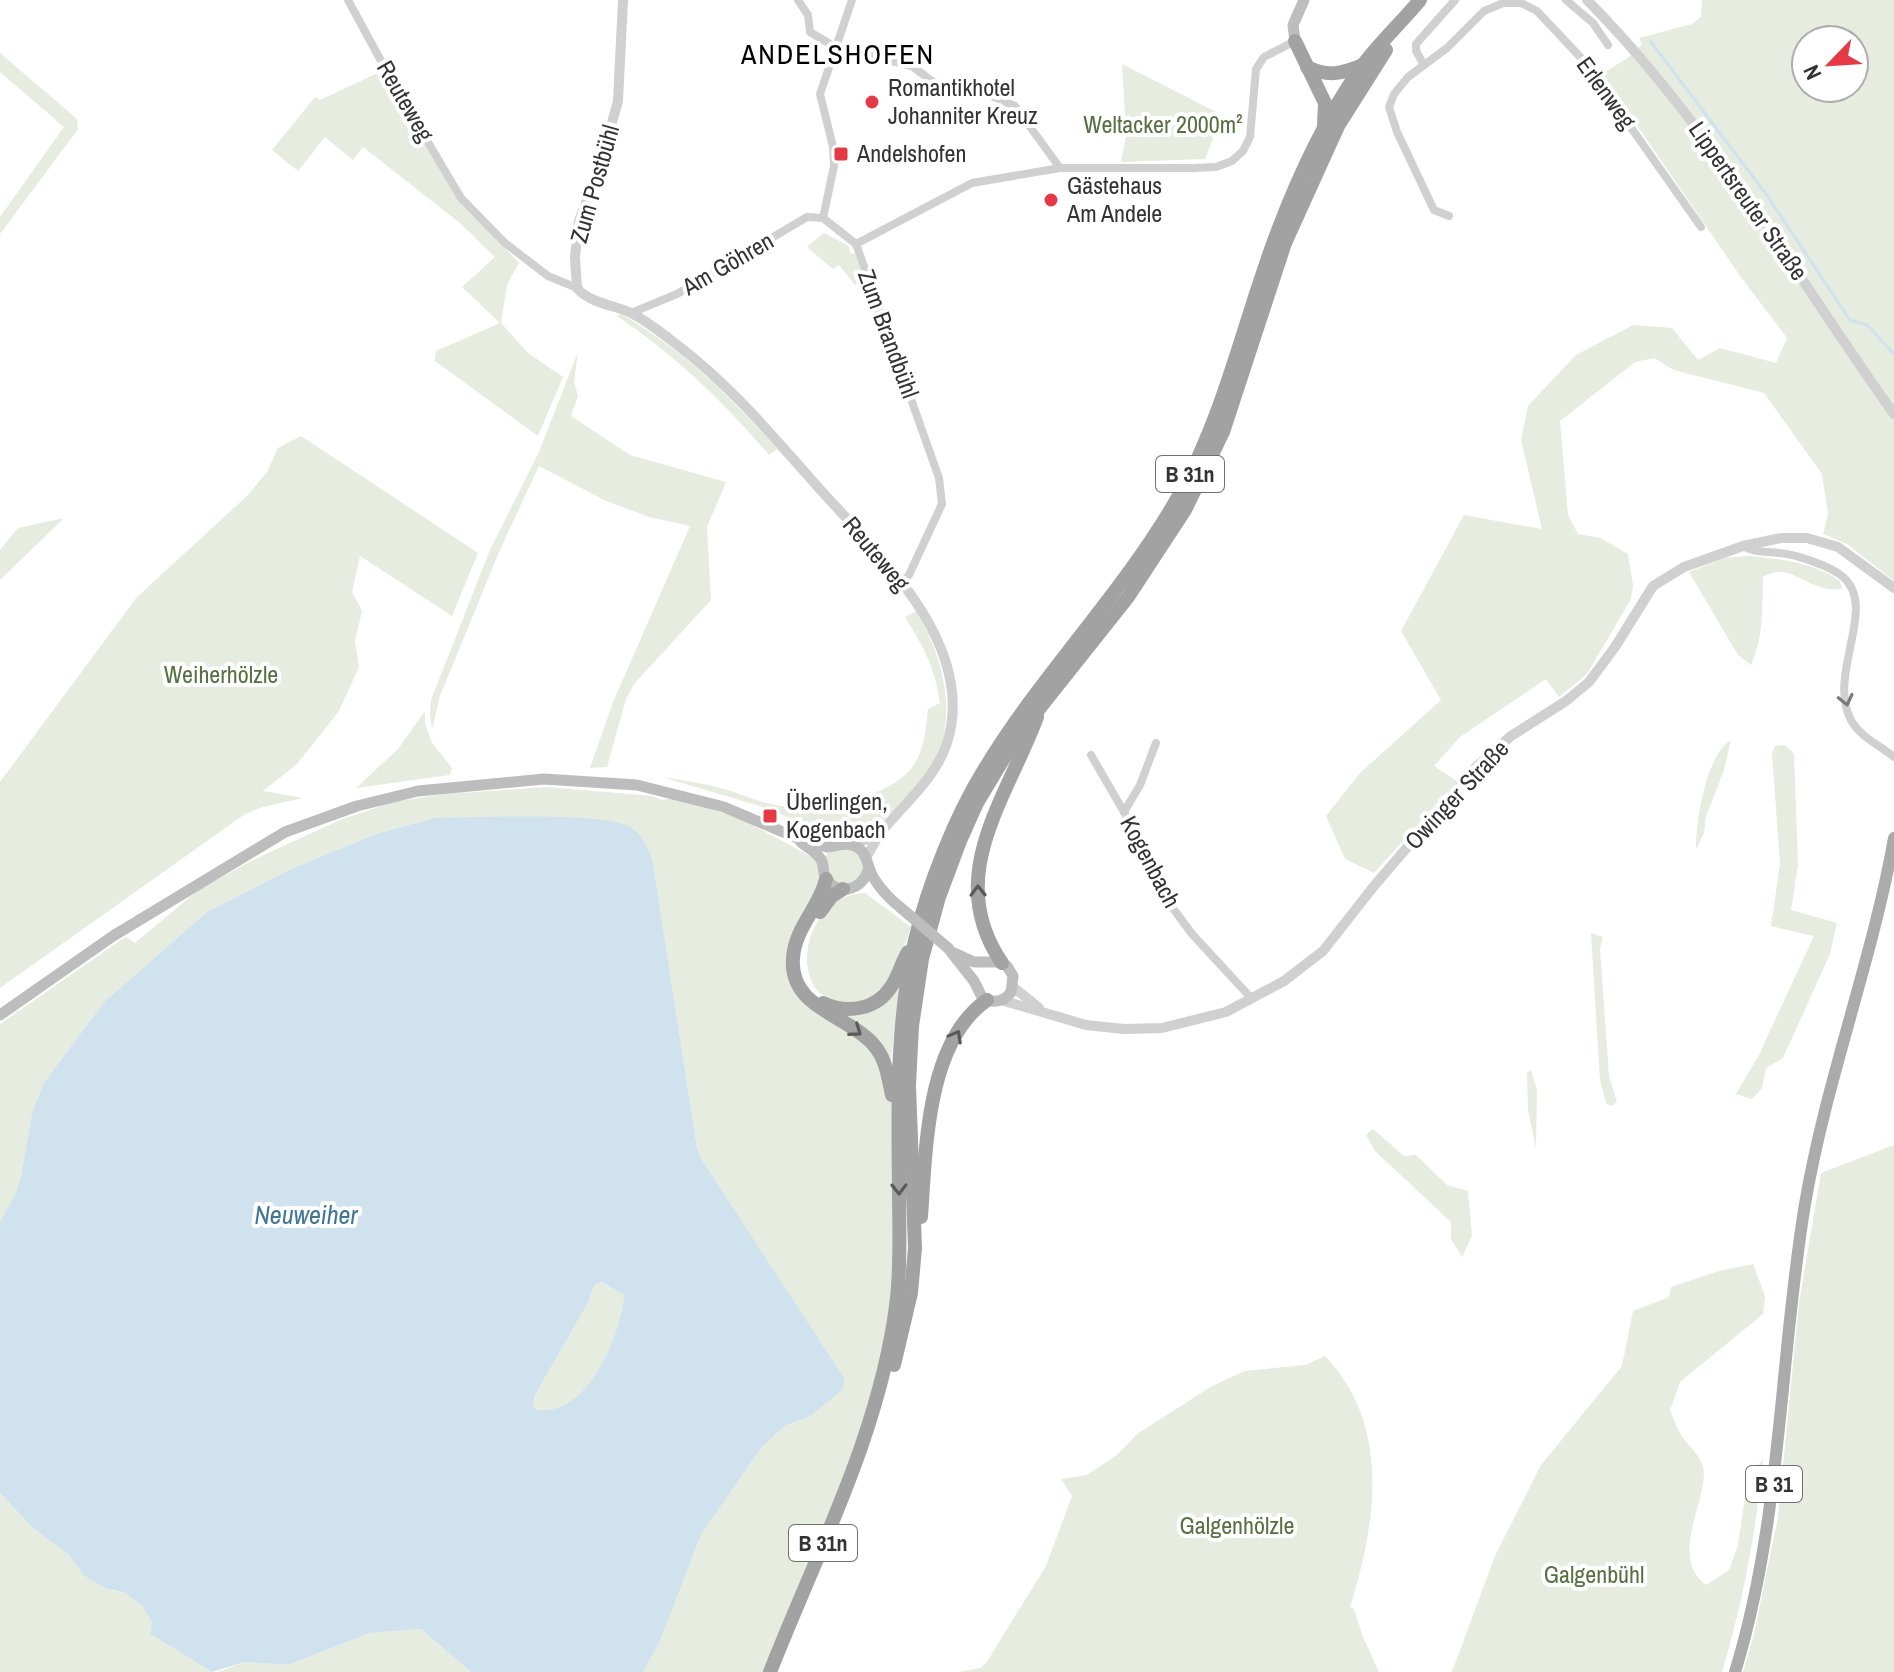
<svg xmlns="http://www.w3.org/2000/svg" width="1894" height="1672" viewBox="0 0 1894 1672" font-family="'Archivo Narrow',sans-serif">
<rect width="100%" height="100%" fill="#fff"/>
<g fill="#e6ecdf" fill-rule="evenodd">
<path d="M1702,0H1894V581L1847,544L1823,534L1828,515L1822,474L1764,393L1674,370L1654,358L1635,362L1560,421L1568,515L1578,534L1600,538L1628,554L1633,586L1631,599L1587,674L1559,697L1546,679L1460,737L1434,766L1457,781L1374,873L1345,859L1326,816L1360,773L1441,700L1401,631L1464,515L1542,529L1521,440L1528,406L1576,355L1633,325L1672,328L1698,360L1720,348L1776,363L1787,338L1738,273L1602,74L1629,57L1642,44L1639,38L1692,24L1701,17ZM1806,40H1854V88H1806Z"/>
<polygon points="0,53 77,119 78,129 0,234 0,217 64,127 0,72"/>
<polygon points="1122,64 1222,115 1205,159 1121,162 1126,136"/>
<polygon points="382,71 457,197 519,263 507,285 501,323 528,353 563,377 538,436 435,361 436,351 500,323 462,287 495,257 460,223 363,147 353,160 325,137 298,171 272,150 315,97 320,100"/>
<polygon points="824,233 849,246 850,253 855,254 865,280 855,285 839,265 833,269 807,247"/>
<path d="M621,314C682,349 731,397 777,449L769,455C724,402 675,355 617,316Z"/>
<polygon points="578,352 574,382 578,396 571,416 630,455 726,482 707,527 711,600 634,684 626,699 607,767 590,768 613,702 690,526 649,517 606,501 539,466 499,552 440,696 432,729 430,713 431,700 490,550 539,452"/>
<polygon points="301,436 478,553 452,616 360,556 352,592 362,611 355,641 359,667 339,711 297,764 263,791 303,798 263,807 245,814 0,988 0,782 137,597 247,496 267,472 278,448"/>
<polygon points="64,518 0,580 0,550 18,528"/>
<path d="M1748,556C1780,559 1813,562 1840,581L1842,589C1836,589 1829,590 1823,588C1802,582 1785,563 1763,577C1762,609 1764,635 1751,665L1738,655L1689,572L1724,558Z"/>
<path d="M916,611C944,658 961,721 929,771C913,796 888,815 867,834L864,831L853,836L824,837L773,810L662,777C685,780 706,784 728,790C743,795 759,802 775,805C814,813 879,801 908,772C924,756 926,729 928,709L940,703C935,667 924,648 905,617Z"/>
<polygon points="425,711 425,724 432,743 452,768 450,775 356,788 398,749"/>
<path d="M1731,740L1724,770L1706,816L1704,833L1696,849C1696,821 1706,755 1731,740Z"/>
<polygon points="1785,745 1794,754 1798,865 1791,910 1837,923 1830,954 1783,1058 1766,1068 1762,1088 1752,1099 1736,1094 1758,1057 1814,936 1771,926 1780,864 1772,753 1775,746"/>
<polygon points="547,787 653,796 662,800 672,798 737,817 810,856 824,858 830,850 853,845 868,870 843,889 799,932 798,984 874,1046 892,1094 899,1212 888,1356 770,1672 643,1672 660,1641 701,1535 761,1448 786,1425 809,1417 845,1379 702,1160 697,1148 653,863 643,840 621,823 590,819 434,818 379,833 291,869 207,912 104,1002 43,1084 32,1113 21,1176 14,1197 0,1221 0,1024 118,942 126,937 135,943 197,891 251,861 340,820 393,802 445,794"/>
<path d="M865,893L911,927C904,945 898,968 887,984C880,994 867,1000 855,1002C784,1012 796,895 865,893Z"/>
<polygon points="1591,933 1603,937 1600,949 1609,1076 1617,1102 1611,1106 1606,1103 1600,1080"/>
<polygon points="899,986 891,1061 882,1045 841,1012"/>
<polygon points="1531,1070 1537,1090 1536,1148 1528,1110 1527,1073"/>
<polygon points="1373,1129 1404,1156 1416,1155 1447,1185 1468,1191 1472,1236 1462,1257 1451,1239 1451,1222 1375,1151 1366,1135"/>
<polygon points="1894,1145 1894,1672 1743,1672 1754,1634 1778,1517 1799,1303 1821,1173"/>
<path d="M1753,1264L1765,1296L1763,1314L1680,1382L1670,1410C1673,1417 1676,1426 1680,1433C1688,1448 1704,1455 1704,1475C1702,1510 1671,1559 1706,1585L1729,1570L1738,1545L1748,1478L1763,1459C1756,1532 1743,1602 1722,1672H1452L1495,1556L1541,1465L1622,1366L1633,1311L1669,1297L1671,1287L1719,1271Z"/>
<path d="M600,1282L624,1295C621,1335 588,1420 535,1409L533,1404L535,1395L589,1301L594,1285Z"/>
<path d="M1325,1356C1392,1426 1376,1524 1350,1607L1354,1609L1363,1637L1379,1672H958L981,1668L986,1663L1046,1566L1072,1496L1061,1479L1087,1475L1117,1455L1137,1434L1212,1386L1245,1371L1305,1365Z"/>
<polygon points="0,1493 33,1528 69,1555 83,1575 114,1591 125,1593 141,1605 152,1622 150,1634 212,1672 0,1672"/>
<polygon points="421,1629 471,1672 218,1672 244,1662 290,1665 370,1633"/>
</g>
<path fill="#cfe2ee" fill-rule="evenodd" d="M434,818C471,818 604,811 630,827C643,835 649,849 653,863L697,1148L702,1160L845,1379L842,1390L826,1403L809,1417L786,1425L761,1448L701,1535L660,1641L643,1672H471L421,1629L370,1633L289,1665L244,1662L212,1672L150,1634L152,1622L141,1605L125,1593L105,1588L83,1575L69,1555L33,1528L0,1493V1221L14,1197L21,1176L32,1113L43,1084L104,1002L207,912L291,869L379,833ZM601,1282L624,1295C621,1335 587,1420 535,1409L533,1404L535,1395L589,1301L594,1285Z"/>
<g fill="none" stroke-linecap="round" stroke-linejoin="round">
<polyline stroke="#cfe2ee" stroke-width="3" points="1651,42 1766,194 1850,320 1867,325 1894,354"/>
<g stroke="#d0d0d0" stroke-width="8">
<polyline points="348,0 393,83 461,198 505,243 548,276 577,288"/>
<polyline points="798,0 808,15 810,32 837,48 912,66 933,82 960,94 987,94 1015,106 1060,168"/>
<polyline points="852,0 820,94 833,147 834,166 823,218 856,244"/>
<polyline points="1566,0 1593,23 1608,45"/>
<polyline points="1424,65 1416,51 1416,44 1455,0"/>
<polyline points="1449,216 1434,210 1397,132 1389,107 1394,94 1408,77 1447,48 1484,11 1503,3 1521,3 1537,11 1584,61 1701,227"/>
<polyline points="631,313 677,294 807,217 823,218"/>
<path d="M1743,546C1753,553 1767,551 1779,553C1795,554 1830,566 1842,576C1880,607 1825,675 1852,722C1862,738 1881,746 1894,757"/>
<polyline points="901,583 909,575 942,504 939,478 856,244 972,183 1060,168 1192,168 1216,167 1232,161 1243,151 1250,137 1256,69 1264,57 1295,41"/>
<polyline points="1091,755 1124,812 1158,888 1192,934 1252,999"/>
<polyline points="1124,812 1140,785 1156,743"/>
</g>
<g stroke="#d0d0d0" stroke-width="10">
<path d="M623,0L618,101L600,165L579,221L575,257L577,288C589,303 614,305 631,313C647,321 662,333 676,344C730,385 772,435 817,486C873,549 967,633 951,727C943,773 910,797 882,831C876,838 872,849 866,857"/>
<path d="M1587,0C1709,123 1794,274 1894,414"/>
<polyline points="853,845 879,834"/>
<polyline points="1013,987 1039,1008"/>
<polyline points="1001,1000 1086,1025 1124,1029 1162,1028 1226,1012 1284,981 1323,951 1374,886 1476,767 1511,736 1566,701 1589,682 1615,647 1653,586 1684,567 1743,546 1781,538 1807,538 1838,547 1894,588"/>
</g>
<g stroke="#bdbdbd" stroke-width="11">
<polyline points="1295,41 1293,25 1304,0"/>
<path d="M800,841C806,847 815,851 820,858C825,864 822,870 825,876C836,898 863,890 868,870"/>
<path d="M948,948L974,981L982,997C993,1004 1004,1002 1011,992L1013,976L1007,966L997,962H974L954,953"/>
<path d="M0,1015L113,936L285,832L357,806L418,791L544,779L637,785L724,807L797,838L827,847C836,847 843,842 852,845C869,850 866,868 875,880C882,891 891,900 901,908"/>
</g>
<path stroke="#ababab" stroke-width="12" d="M1735,1672C1782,1519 1779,1360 1805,1204C1826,1080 1872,962 1894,838"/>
<g stroke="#a2a2a2" stroke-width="14">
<polyline points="1295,41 1325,103 1324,125"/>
<path d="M1307,67C1328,77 1341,74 1363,65"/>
<path d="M826,879C820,907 795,927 793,958C789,1008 846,1014 873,1044C886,1058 888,1077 892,1095"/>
<polyline points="820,912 831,897 843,889"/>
<path d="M1002,963C943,877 1006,800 1037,717"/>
<path d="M823,1003C847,1014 876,1010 891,987C899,976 901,963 908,952"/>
<path d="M921,1217C926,1150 926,1042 987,1000"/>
<polyline points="894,1365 911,1293 915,1248 909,1085 912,1026 922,959 939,897 960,841 977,803 1016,738 1128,597 1185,510 1223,432 1285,243 1338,126 1386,50"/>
<path d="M770,1672C818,1550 882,1429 897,1298C901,1262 899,1224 899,1188C898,1105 896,1021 915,940C928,885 955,817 984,770C1043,672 1125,592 1181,492C1226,410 1244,320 1277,233C1298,177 1325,119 1360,69C1377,45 1401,23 1420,0"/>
</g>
<polyline stroke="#bdbdbd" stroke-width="11" points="901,908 948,948"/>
</g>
<defs><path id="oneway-chevron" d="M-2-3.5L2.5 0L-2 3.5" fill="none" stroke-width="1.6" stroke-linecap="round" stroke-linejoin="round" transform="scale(2)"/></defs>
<use stroke="#7a7a7a" href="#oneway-chevron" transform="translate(1846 700) rotate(77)"/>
<g stroke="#5a5a5a">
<use href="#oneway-chevron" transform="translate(978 891) rotate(-91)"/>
<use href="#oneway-chevron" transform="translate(856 1031) rotate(35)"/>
<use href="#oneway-chevron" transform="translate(956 1036) rotate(-61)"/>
<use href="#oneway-chevron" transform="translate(899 1189) rotate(89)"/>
</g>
<g fill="#e63946" stroke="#fff" stroke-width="3">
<circle cx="872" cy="102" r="8"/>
<rect x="833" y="146" width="16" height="16" rx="4"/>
<circle cx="1051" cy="200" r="8"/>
<rect x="762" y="808" width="16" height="16" rx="4"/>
</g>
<g text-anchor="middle" stroke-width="8" stroke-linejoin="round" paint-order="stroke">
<g fill="#fff" stroke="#707070" stroke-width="2">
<rect x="1156" y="456" width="68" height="36" rx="6"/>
<rect x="1746" y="1466" width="56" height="36" rx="6"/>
<rect x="789" y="1525" width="68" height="36" rx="6"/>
</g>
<g font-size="22" font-weight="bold" fill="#333">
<text x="1190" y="482">B 31n</text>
<text x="1774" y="1492">B 31</text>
<text x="823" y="1551">B 31n</text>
</g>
<g font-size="24" fill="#333" stroke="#fff" text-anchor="start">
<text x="888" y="96">Romantikhotel<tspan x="888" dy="28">Johanniter Kreuz</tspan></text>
<text x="857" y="162">Andelshofen</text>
<text x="1067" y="194">Gästehaus<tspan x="1067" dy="28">Am Andele</tspan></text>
<text x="786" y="810">Überlingen,<tspan x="786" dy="28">Kogenbach</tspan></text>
</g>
<g font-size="24" fill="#333" stroke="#fff">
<text transform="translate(1606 93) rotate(54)" y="8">Erlenweg</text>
<text transform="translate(405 101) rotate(60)" y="8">Reuteweg</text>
<text transform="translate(595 184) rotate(-74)" y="8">Zum Postbühl</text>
<text transform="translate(1748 201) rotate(55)" y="8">Lippertsreuter Straße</text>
<text transform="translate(728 264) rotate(-30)" y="8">Am Göhren</text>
<text transform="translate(888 334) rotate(70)" y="8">Zum Brandbühl</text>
<text transform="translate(876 554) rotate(50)" y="8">Reuteweg</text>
<text transform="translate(1457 795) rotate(-47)" y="8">Owinger Straße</text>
<text transform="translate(1150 862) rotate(62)" y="8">Kogenbach</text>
</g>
<g font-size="24" fill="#56703f" stroke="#fff">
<text x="1163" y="133">Weltacker 2000m²</text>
<text x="221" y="683">Weiherhölzle</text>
<text x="1237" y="1534">Galgenhölzle</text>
<text x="1594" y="1583">Galgenbühl</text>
</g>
<g font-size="26" font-style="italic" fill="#3f7597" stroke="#fff">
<text x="306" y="1224">Neuweiher</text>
</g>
<g font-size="28" letter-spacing="2" fill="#000" stroke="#fff">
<text x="838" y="64">ANDELSHOFEN</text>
</g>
</g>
<g transform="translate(1830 64) rotate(245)"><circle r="38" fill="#ffffff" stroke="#adadad" stroke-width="2"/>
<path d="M0-6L14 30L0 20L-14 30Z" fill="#e63946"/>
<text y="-12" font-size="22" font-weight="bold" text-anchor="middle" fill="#333333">N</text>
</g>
</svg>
